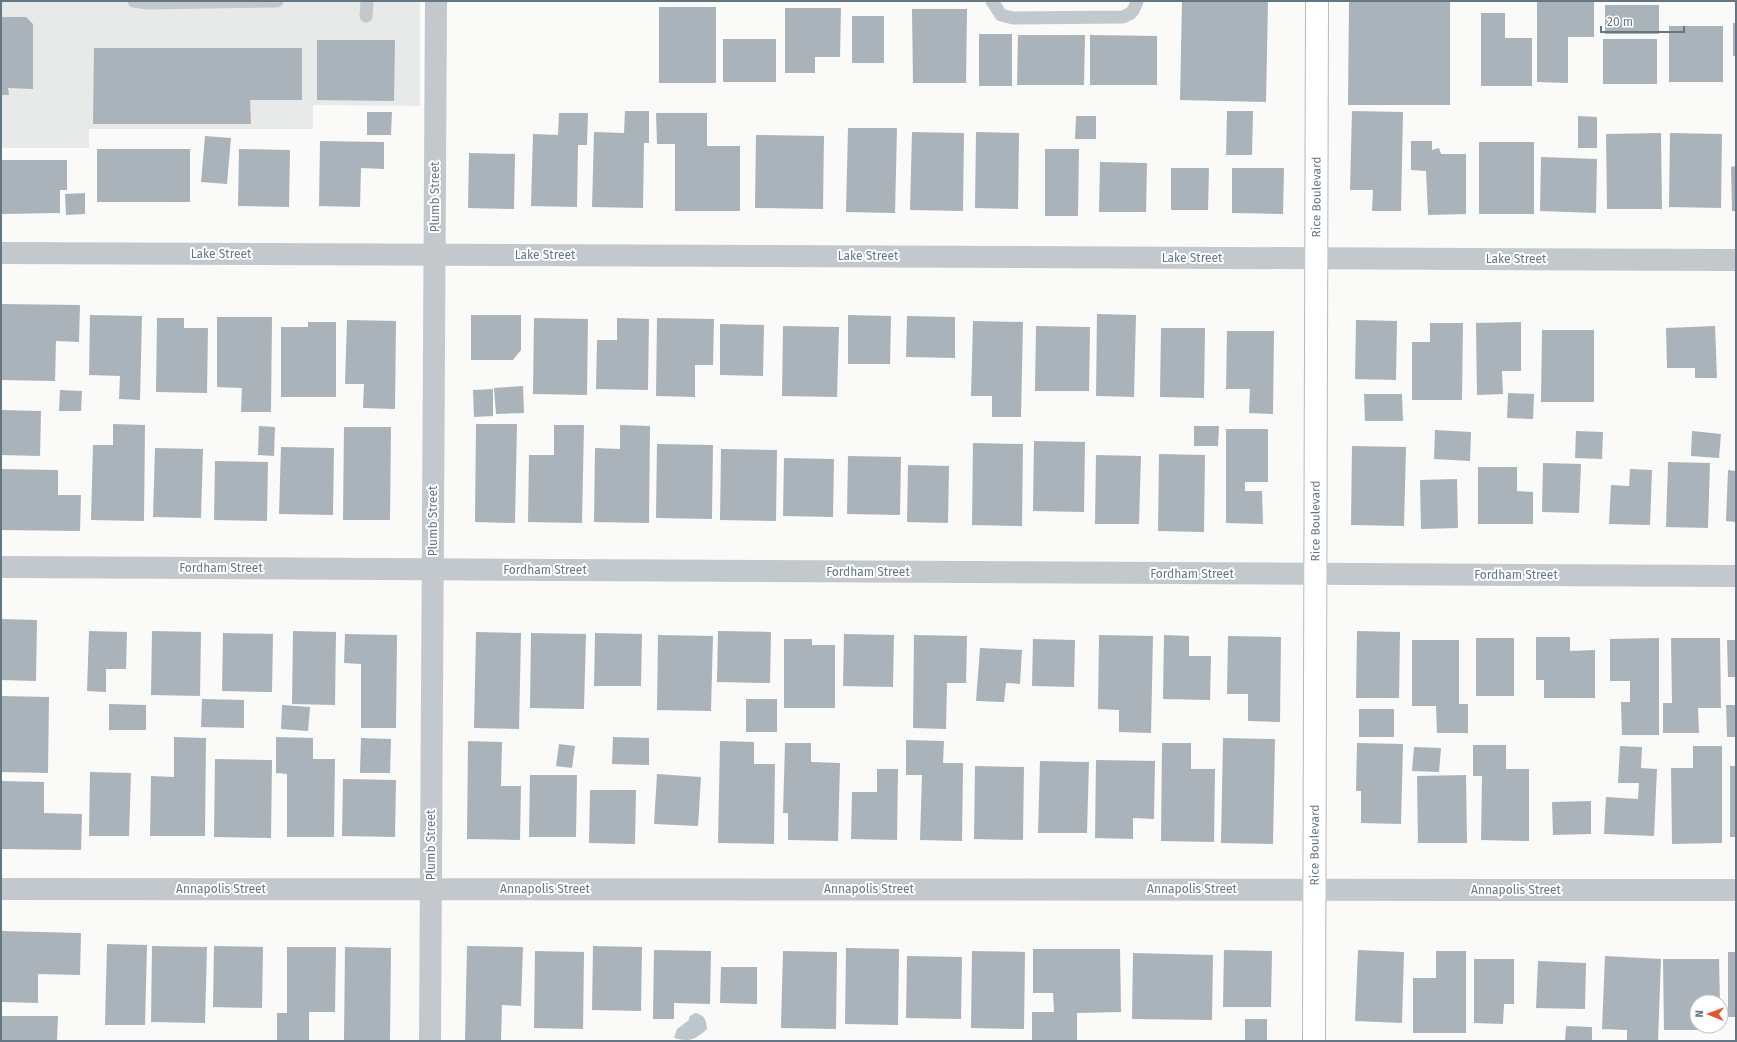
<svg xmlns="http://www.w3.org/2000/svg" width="1737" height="1042" viewBox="0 0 1737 1042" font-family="'Fira Sans',sans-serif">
<rect width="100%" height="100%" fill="#fafaf8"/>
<polygon fill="#e8e9e9" points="1,1 420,1 420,106 313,105 313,129 89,129 89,148 1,148"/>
<path fill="#bbc7cb" d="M695,1013C705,1015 706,1020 707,1029C695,1040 690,1042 674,1038L677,1029L689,1020V1017Z"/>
<g fill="#aab3b9">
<polygon points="1182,1 1268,1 1266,102 1180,100"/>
<polygon points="1349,1 1450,1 1450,105 1348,105"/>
<polygon points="1537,1 1594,1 1594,37 1568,37 1568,83 1537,82"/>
<rect x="1605" y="5" width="54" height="29"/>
<rect x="659" y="7" width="57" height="76"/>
<polygon points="785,8 841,8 840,57 815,57 815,73 785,73"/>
<polygon points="912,9 967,9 966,83 913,83"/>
<polygon points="1481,13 1505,13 1505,38 1532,38 1532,86 1481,86"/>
<rect x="852" y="16" width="32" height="47"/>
<polygon points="1,17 26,17 33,24 33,89 8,88 9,95 1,95"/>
<rect x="1733" y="23" width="3" height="33"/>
<rect x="1669" y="26" width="54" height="56"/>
<rect x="979" y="34" width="33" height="52"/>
<polygon points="1018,35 1085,35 1084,85 1017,85"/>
<polygon points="1090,35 1157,36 1157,85 1090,85"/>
<rect x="723" y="39" width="53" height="43"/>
<rect x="1603" y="39" width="54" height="45"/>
<polygon points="317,40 395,40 394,101 317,100"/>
<polygon points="94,48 302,48 302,100 250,100 251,124 93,124"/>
<polygon points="625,111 649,111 649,143 644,143 643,208 592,207 594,132 624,133"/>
<polygon points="1227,111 1253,111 1252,155 1226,155"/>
<polygon points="1352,111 1403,112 1401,211 1372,211 1373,190 1350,190"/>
<polygon points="367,112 392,112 391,135 367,135"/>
<polygon points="559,113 588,113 587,145 578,145 577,207 531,206 533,134 558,135"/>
<polygon points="656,113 707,113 707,146 740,146 740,211 675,211 675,144 657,144"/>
<polygon points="1076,116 1096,116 1096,139 1075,139"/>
<polygon points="1578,116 1597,117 1597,148 1578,148"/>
<polygon points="848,128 897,128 895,213 846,212"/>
<polygon points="912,132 964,133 963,211 910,210"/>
<polygon points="976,132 1019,133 1018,209 975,208"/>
<polygon points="1661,133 1662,209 1607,209 1606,134"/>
<polygon points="1670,133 1722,134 1721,208 1669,207"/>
<polygon points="756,135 824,136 823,209 755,208"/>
<polygon points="205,136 231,138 227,184 201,182"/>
<polygon points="320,141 384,142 384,169 361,168 360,207 319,206"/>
<polygon points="1411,141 1432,141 1432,150 1439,148 1441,154 1466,154 1466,214 1428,215 1426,171 1411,170"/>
<rect x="1479" y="142" width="55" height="72"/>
<rect x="97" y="149" width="93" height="53"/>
<polygon points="239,149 290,150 289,207 238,206"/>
<polygon points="1045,149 1079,149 1078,216 1045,216"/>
<polygon points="469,153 515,154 514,209 468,208"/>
<polygon points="1541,157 1597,159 1596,213 1540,211"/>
<polygon points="1,160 67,160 67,190 60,190 60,213 1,214"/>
<polygon points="1100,162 1147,163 1146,212 1099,212"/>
<polygon points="1736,166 1736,211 1732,211 1731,167"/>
<polygon points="1171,168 1209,168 1208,210 1171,210"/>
<polygon points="1232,168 1284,168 1283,214 1232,213"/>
<polygon points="85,193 85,214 66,215 65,194"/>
<polygon points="1,304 80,305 79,342 56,341 55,381 1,380"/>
<polygon points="1097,314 1136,315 1134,397 1096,396"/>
<polygon points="90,315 142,316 140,400 119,399 120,376 89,375"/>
<polygon points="471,315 521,315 521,350 513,360 471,360"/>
<polygon points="848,315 891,316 890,364 848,364"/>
<polygon points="907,316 955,317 955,358 906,357"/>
<polygon points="217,317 272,317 271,412 241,412 242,388 217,387"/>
<polygon points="157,318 184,318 184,328 208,328 207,393 156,392"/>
<polygon points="534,318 588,319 587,395 533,394"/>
<polygon points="617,318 649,319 648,390 596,389 597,340 617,340"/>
<polygon points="657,318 714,319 713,365 695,365 695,397 656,396"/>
<polygon points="347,320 396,321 395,409 363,408 364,384 345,384"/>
<polygon points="1356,320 1397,321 1396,380 1355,379"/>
<polygon points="973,321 1023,322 1021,417 992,417 992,396 971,396"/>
<polygon points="308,322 336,322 336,397 281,397 281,327 308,327"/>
<polygon points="1521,322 1521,371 1502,371 1503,394 1477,395 1476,323"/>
<polygon points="1430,323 1463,323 1462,400 1412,400 1412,342 1430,342"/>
<polygon points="720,324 764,325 763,376 720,375"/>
<polygon points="783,326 839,327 837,397 782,396"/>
<polygon points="1036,326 1090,327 1089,391 1035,391"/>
<polygon points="1715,326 1717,378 1695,378 1695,368 1667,368 1666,328"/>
<polygon points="1161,328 1205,328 1204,398 1160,397"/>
<polygon points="1542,330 1594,330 1594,402 1541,402"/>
<polygon points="1227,331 1274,331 1273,414 1249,413 1250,389 1226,389"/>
<polygon points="523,386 524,413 496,414 494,388"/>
<polygon points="493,389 493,416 474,417 473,390"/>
<polygon points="60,390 82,391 81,411 59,411"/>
<polygon points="1508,393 1534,394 1533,419 1507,418"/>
<polygon points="1364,394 1402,394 1403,421 1365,421"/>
<polygon points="1,410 41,411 40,456 1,455"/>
<polygon points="113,424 145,425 144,521 91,520 93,445 113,445"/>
<polygon points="476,424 517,424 515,523 475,522"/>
<polygon points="554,425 584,425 582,523 528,522 529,455 554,455"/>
<polygon points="620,425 650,426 649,523 594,522 595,448 620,449"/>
<polygon points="259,426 275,427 274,456 258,455"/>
<polygon points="1194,426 1219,426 1218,446 1194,446"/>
<polygon points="344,427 391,427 390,520 343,520"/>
<polygon points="1226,429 1268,429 1268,482 1245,482 1245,491 1262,491 1263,524 1226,523"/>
<polygon points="1435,430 1471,432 1470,461 1434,459"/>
<polygon points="1576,431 1603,432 1602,459 1575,458"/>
<polygon points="1692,431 1721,434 1719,458 1691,456"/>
<polygon points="1034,441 1085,442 1084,512 1033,511"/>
<polygon points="973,443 1023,444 1022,526 972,525"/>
<polygon points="657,444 713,445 712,519 656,518"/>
<polygon points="1352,446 1406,447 1404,526 1351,525"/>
<polygon points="281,447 334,448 333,515 279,514"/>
<polygon points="155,448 203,449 201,518 153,517"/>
<polygon points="721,449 777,450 776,521 720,520"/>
<polygon points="1159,454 1205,455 1204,532 1158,531"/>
<polygon points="1096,455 1141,456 1139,524 1095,524"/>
<polygon points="848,456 901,457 900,515 847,514"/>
<polygon points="784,458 834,459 833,517 783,516"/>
<polygon points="215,461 268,462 267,521 214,520"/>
<polygon points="1668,462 1710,463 1708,528 1666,527"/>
<polygon points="1543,463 1581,464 1579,513 1542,512"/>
<polygon points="908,465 949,466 948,523 907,522"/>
<polygon points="1478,467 1517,467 1517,491 1533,492 1533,524 1478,524"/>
<polygon points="1,469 58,470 58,495 81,495 80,531 1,530"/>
<polygon points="1630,469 1652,470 1650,525 1609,524 1611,485 1629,486"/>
<polygon points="1728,470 1736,471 1736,522 1726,521"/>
<polygon points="1457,479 1458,528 1421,529 1420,480"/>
<polygon points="1,619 37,620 36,681 1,680"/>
<polygon points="89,631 127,632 126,669 106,669 106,692 87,691"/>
<polygon points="152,631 201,632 200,696 151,695"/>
<polygon points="293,631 336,632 335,705 292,704"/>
<polygon points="718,631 771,632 770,683 717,682"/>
<polygon points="1357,631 1400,632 1399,698 1356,698"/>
<polygon points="476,632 521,633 519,729 474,728"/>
<polygon points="223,633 273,634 272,692 222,691"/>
<polygon points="531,633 586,634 584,709 530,708"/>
<polygon points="595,633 642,634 641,686 594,686"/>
<polygon points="345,634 397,635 396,728 361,728 361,664 344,663"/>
<polygon points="844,634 894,635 893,687 843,686"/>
<polygon points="658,635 713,636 711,711 657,710"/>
<polygon points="914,635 967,636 966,683 947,683 946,729 913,728"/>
<polygon points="1099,635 1153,636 1151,733 1119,732 1119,710 1098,709"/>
<polygon points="1164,635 1189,636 1189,656 1211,656 1210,700 1163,699"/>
<polygon points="1228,636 1281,637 1280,722 1248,721 1248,694 1227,694"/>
<polygon points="1536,637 1570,637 1570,651 1595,650 1595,698 1544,698 1544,680 1536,680"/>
<rect x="1476" y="638" width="38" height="58"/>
<polygon points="1659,638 1659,735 1622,735 1621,702 1630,702 1630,681 1610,681 1610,639"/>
<polygon points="1671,638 1720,638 1721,708 1698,708 1699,733 1663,733 1663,703 1672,703"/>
<polygon points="784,639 812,639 812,645 835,645 835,708 784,708"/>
<polygon points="1033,639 1075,640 1074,687 1032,686"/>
<polygon points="1412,640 1459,640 1459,704 1468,704 1468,733 1437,733 1436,706 1412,706"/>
<polygon points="1727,640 1736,640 1736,677 1728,677"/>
<polygon points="980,648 1022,650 1020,684 1006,683 1004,702 976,701"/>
<polygon points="1,696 49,697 48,773 1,772"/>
<polygon points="202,699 244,700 244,728 201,727"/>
<rect x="746" y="699" width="31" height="33"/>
<polygon points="109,704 146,705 146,730 109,730"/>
<polygon points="282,705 310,707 308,731 281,729"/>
<polygon points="1726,705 1736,705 1736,737 1727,737"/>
<rect x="1359" y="709" width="35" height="28"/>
<polygon points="174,737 206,738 205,836 150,836 151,776 174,777"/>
<polygon points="276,737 313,738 313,759 335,759 334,837 287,837 287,774 276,773"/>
<polygon points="613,737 649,738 649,765 612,764"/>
<polygon points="361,738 391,739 390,773 360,773"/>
<polygon points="1223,738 1275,739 1273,844 1221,843"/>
<polygon points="906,740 944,741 943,763 963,763 962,841 920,840 922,775 906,775"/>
<polygon points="468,741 502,742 501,786 521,786 520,840 467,839"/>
<polygon points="720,741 754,742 754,764 775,764 774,844 718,843"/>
<polygon points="785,743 811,743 811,762 840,763 838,841 788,840 788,813 783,813"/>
<polygon points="1162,743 1191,743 1191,769 1215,769 1214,842 1161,841"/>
<polygon points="1357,743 1403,744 1401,824 1361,823 1361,791 1356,791"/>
<polygon points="559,744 575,746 572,768 556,766"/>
<polygon points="1473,745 1506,745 1506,769 1529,769 1529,841 1481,840 1482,776 1473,776"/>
<polygon points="1620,746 1642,747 1641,768 1657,769 1654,836 1604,834 1606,797 1638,799 1639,783 1618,783"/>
<polygon points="1693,746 1722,746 1722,843 1672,844 1671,768 1693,768"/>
<polygon points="1414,747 1441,748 1439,772 1412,771"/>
<polygon points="215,759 272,760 271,838 214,837"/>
<polygon points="1096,760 1155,761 1154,819 1133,818 1133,839 1095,838"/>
<polygon points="1040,761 1089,762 1087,833 1038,833"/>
<polygon points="975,766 1024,767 1023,840 974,839"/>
<rect x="1730" y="766" width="6" height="71"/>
<polygon points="877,769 898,769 897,840 851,839 852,792 877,792"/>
<polygon points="90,772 131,773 129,836 89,836"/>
<polygon points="657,774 701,777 698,826 654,824"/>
<polygon points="530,775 577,775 576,837 529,837"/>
<polygon points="1466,775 1467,843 1418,843 1417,776"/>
<polygon points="343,779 396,780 395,837 342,836"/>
<polygon points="1,781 44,782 44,813 82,814 81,850 1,849"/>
<polygon points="590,790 636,790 635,844 589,843"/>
<polygon points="1591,801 1591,834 1553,835 1552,802"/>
<polygon points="1,931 81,933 80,975 38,974 38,1003 1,1002"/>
<polygon points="107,944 147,945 145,1025 105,1025"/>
<polygon points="152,946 207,947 205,1023 151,1022"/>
<polygon points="214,946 263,947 262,1008 213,1007"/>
<polygon points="467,946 523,947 521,1006 502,1005 501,1041 465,1041"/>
<polygon points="593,946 642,947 641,1011 592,1010"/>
<polygon points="287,947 336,947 335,1012 309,1012 309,1041 277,1041 277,1013 287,1013"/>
<polygon points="345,947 391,948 390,1041 344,1041"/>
<polygon points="846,948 899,949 898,1025 845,1024"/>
<polygon points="1033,949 1120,949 1121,1012 1077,1013 1077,1041 1032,1041 1032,1012 1054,1012 1053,993 1033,993"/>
<polygon points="654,950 711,951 710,1004 674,1003 674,1019 653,1019"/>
<polygon points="1224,950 1272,951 1271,1007 1223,1007"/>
<polygon points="1358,950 1404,952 1402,1023 1355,1021"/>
<polygon points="535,951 584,952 583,1029 534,1028"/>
<polygon points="783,951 837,952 836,1029 781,1028"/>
<polygon points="972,951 1025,952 1024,1029 971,1028"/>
<polygon points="1436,951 1466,951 1466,1033 1413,1033 1413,978 1436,978"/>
<rect x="1728" y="952" width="8" height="65"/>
<polygon points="1133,953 1213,955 1212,1020 1132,1019"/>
<polygon points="907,956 962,957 961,1019 906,1018"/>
<polygon points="1605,956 1661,959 1658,1041 1627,1041 1627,1030 1602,1029"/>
<polygon points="1474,959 1514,959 1514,1004 1504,1004 1503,1024 1474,1023"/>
<polygon points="1663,959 1719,959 1720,1002 1697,1002 1697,1026 1720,1026 1720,1030 1664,1030"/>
<polygon points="1538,961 1586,963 1585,1009 1536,1008"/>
<polygon points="721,967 757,967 757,1004 720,1003"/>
<polygon points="1,1016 58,1016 57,1041 1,1041"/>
<rect x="1245" y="1019" width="22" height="22"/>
<polygon points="1566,1026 1592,1027 1592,1041 1565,1041"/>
</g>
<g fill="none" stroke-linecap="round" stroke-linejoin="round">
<defs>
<g id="secondary">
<path id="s1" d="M1314,1041L1317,1"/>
</g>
</defs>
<use href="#secondary" stroke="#b3babf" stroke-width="24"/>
<g stroke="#c3c8cc" stroke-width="13">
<polyline points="134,1 148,3 277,1"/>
<path d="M992,1L1001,15L1013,18L1122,17C1132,14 1134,11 1137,1"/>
<polyline points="366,16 367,1"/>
</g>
<g stroke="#c3c8cc" stroke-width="22">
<polyline points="1,253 1736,260"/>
<polyline points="1,567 1736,576"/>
<polyline points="1,889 1736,890"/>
<polyline points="430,1041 436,1"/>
</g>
<use href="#secondary" stroke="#fff" stroke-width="22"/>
</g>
<g text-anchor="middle" stroke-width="4" stroke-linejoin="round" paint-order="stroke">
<g font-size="12" fill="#657683" stroke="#fff">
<text transform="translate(435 197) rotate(-90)" y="4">Plumb Street</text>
<text dy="4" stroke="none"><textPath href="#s1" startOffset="844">Rice Boulevard</textPath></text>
<text x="221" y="258">Lake Street</text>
<text x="545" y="259">Lake Street</text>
<text x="868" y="260">Lake Street</text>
<text x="1192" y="262">Lake Street</text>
<text x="1516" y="263">Lake Street</text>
<text transform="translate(433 521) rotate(-90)" y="4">Plumb Street</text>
<text dy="4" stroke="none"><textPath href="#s1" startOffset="520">Rice Boulevard</textPath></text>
<text x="221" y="572">Fordham Street</text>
<text x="545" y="574">Fordham Street</text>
<text x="868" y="576">Fordham Street</text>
<text x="1192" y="578">Fordham Street</text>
<text x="1516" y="579">Fordham Street</text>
<text transform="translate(431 845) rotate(-90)" y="4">Plumb Street</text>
<text dy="4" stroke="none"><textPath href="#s1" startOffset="196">Rice Boulevard</textPath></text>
<text x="221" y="893">Annapolis Street</text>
<text x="545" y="893">Annapolis Street</text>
<text x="869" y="893">Annapolis Street</text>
<text x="1192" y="893">Annapolis Street</text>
<text x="1516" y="894">Annapolis Street</text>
</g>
</g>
<rect width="1737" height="1042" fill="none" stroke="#657683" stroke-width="4"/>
<g transform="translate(1709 1014) rotate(271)"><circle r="19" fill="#ffffff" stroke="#c1c8cd"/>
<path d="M0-3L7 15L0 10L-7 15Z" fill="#e4572e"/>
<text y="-6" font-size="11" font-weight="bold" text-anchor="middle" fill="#657683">N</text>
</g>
<path d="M1601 26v6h83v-6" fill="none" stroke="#657683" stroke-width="2"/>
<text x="1607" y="26" font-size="12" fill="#657683" stroke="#ffffff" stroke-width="3" paint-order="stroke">20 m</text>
</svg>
